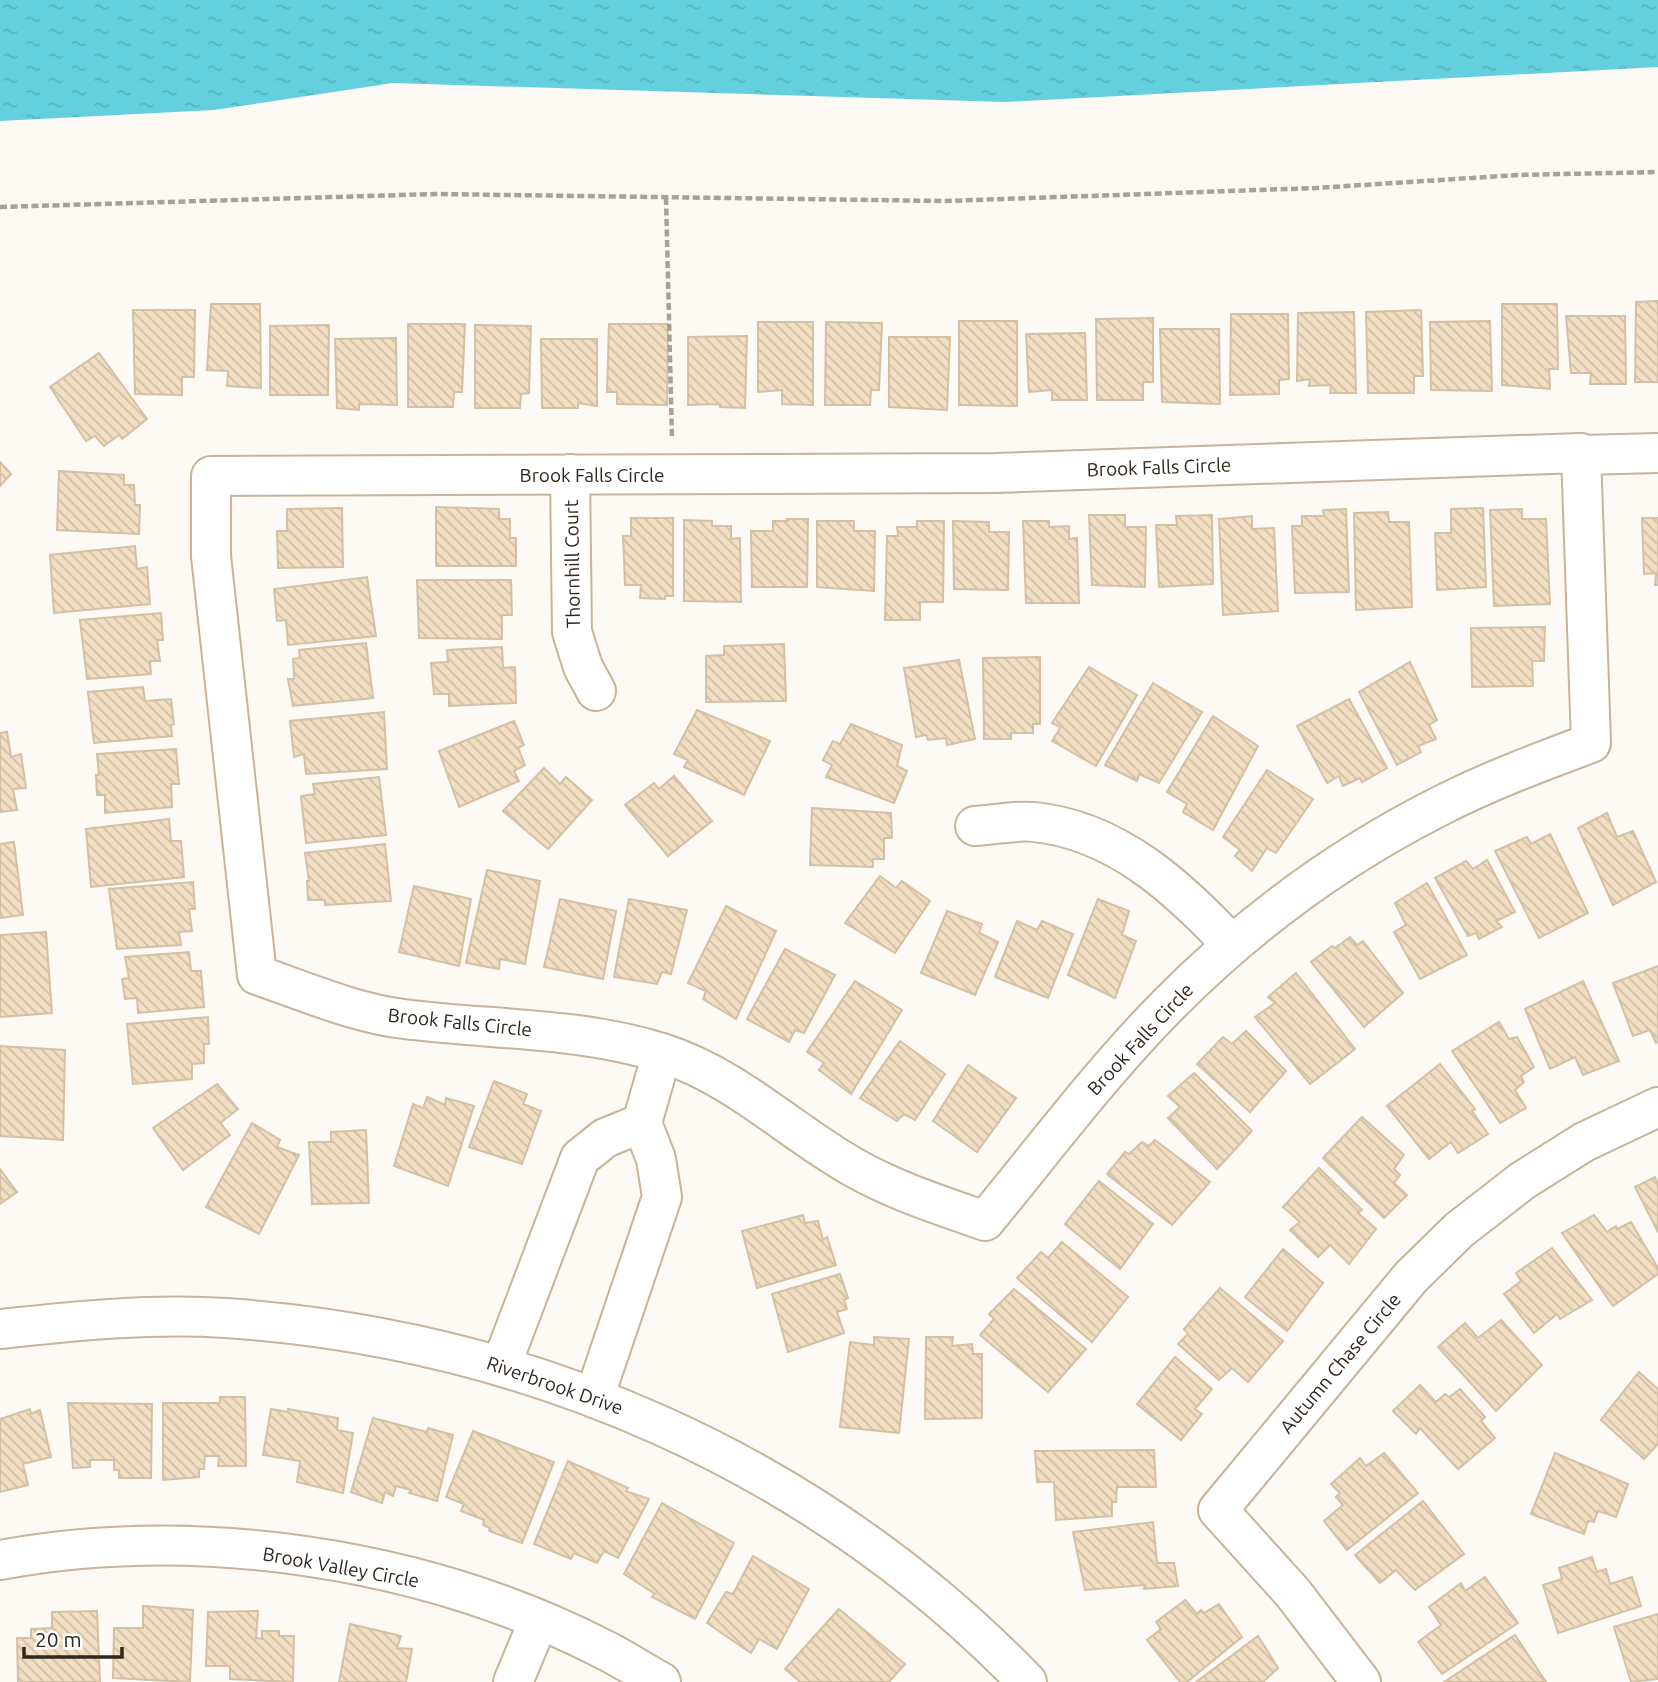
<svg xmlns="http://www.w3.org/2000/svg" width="1658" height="1682" viewBox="0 0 1658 1682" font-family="Ubuntu,sans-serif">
<defs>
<pattern id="water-ripples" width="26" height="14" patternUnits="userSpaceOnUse" patternTransform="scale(1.75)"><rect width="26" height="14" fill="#64d0de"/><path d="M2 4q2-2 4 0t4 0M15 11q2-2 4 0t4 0" fill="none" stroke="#57b3be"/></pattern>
<pattern id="building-back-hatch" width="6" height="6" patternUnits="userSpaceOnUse" patternTransform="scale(1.75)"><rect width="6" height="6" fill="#f2dec2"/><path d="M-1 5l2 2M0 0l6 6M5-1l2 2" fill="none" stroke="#d0bea6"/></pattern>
</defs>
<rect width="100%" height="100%" fill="#fdf9f4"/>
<polygon fill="url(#water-ripples)" points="0,0 1658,0 1658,67 1005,102 393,83 214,110 0,121"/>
<g fill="url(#building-back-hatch)" stroke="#d4c0a5" stroke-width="2">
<polygon points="1658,301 1658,382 1635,382 1636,302"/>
<polygon points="211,304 260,304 261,388 227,386 228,371 207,370"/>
<polygon points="1502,304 1557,304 1558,369 1549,369 1550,389 1502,385"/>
<polygon points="133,310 195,310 194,377 182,377 182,395 135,394"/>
<polygon points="1421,310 1423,376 1414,376 1414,393 1368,393 1366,312"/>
<polygon points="1354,312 1356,393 1330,393 1331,385 1309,386 1310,379 1297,381 1298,313"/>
<polygon points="1231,314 1288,314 1289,379 1279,380 1279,394 1230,395"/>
<polygon points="1566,316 1625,316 1626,384 1590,384 1591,373 1571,373"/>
<polygon points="1153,318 1153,382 1143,382 1143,400 1097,400 1096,319"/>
<polygon points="959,321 1017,321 1017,406 959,405"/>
<polygon points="1490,321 1492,391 1431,390 1430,322"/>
<polygon points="758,322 813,322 813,405 782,404 782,390 758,392"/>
<polygon points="826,322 882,323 879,390 871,390 870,405 825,405"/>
<polygon points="408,324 465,324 462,392 454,392 453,407 408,407"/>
<polygon points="609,324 668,324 667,405 617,404 617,392 607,392"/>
<polygon points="329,325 328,395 270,395 270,326"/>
<polygon points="475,325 531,326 529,393 521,394 520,408 475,408"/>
<polygon points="1160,329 1219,329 1220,404 1162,402"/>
<polygon points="1085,333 1087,400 1052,400 1052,390 1029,392 1026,334"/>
<polygon points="747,336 745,408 720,407 720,404 688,405 688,337"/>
<polygon points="889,337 950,337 947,410 889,407"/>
<polygon points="396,338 397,405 359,404 359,410 337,408 335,339"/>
<polygon points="541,339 597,339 597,406 578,403 578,408 542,408"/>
<polygon points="99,353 147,419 122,439 119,435 104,446 95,436 86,441 50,387"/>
<polygon points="0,462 11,474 0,486"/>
<polygon points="59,471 124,475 124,485 134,485 135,505 140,505 139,534 57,530"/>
<polygon points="436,507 499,509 499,519 510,519 510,538 516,538 516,566 436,566"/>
<polygon points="342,508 343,567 278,568 277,531 287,531 287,509"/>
<polygon points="1483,508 1486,587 1437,590 1435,533 1451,533 1451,509"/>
<polygon points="1346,509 1349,592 1295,593 1292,526 1302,526 1302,516 1324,516 1323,510"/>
<polygon points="1522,509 1522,519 1546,519 1550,604 1494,606 1490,510"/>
<polygon points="1388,512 1389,522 1409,522 1412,607 1356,610 1354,513"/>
<polygon points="1089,515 1125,515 1125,527 1146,527 1145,587 1092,585"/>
<polygon points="1212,515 1213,584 1159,587 1156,525 1177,525 1176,516"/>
<polygon points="1252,516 1252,529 1274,528 1278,611 1223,615 1219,519"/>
<polygon points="631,518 673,518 673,596 665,596 665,599 640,598 641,585 625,585 623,536 631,536"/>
<polygon points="1642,518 1658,518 1658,585 1655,585 1656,573 1644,574"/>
<polygon points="787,519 808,519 807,587 752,587 751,531 773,531 773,521 788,521"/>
<polygon points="684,520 712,521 712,526 731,526 731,539 740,538 741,602 684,601"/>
<polygon points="817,521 854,521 854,531 875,531 874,591 817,587"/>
<polygon points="917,521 944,521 943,602 920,602 920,620 885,620 887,536 898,536 897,527 917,527"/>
<polygon points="953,521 989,522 989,532 1009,532 1008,590 954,589"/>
<polygon points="1023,521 1049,521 1049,527 1069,526 1069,539 1077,538 1079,603 1026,603"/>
<polygon points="135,546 137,569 147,567 150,604 54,613 50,555"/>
<polygon points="367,577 376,636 288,645 286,620 277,621 274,589"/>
<polygon points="417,580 511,580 512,615 502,615 502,639 419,638"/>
<polygon points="161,613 163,640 157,640 160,661 150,661 151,674 87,679 80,620"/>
<polygon points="1545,627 1544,661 1532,661 1533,686 1472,687 1471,628"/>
<polygon points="366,643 373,698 293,706 288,679 294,679 293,659 300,658 299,650"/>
<polygon points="784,644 786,701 706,702 706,656 724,655 724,646"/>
<polygon points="502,647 503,668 515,667 516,703 449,706 449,694 434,694 431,663 448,662 447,650"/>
<polygon points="1040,657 1040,724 1033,724 1033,733 1011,733 1011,739 984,739 983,658"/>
<polygon points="959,660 975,739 947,745 946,738 928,740 926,735 916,737 904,668"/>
<polygon points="1410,662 1437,720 1429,725 1436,739 1418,746 1421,752 1397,765 1359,692"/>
<polygon points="1089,667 1137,695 1096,766 1052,741 1061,727 1052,723"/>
<polygon points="1153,683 1202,712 1159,783 1139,774 1137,781 1105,765"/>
<polygon points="143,687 145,701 171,699 174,724 171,725 172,736 94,743 88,692"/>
<polygon points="1349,699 1387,768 1362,782 1360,778 1343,786 1339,776 1327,783 1297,726"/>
<polygon points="697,710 770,741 744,795 684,767 688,760 674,754"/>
<polygon points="384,712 387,769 306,774 304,754 294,757 290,721"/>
<polygon points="1213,716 1258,746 1213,830 1183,812 1187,804 1167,792"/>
<polygon points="514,721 524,745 518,748 525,765 514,771 519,781 459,807 439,751"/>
<polygon points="851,724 902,745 897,766 907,771 894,803 826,777 832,765 823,760 833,741 840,744"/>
<polygon points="7,732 11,757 21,754 26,788 13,789 17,810 0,812 0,733"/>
<polygon points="176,749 179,784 171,784 172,807 105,813 105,795 97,795 96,775 99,775 97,754"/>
<polygon points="544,768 560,784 566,777 592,800 548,849 503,811"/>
<polygon points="1267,770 1313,799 1276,853 1267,848 1252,871 1235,856 1240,850 1223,837"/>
<polygon points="674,776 712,821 668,856 625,805 654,783 659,789"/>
<polygon points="379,777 386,835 306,843 301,796 315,794 313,784"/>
<polygon points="812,808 891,813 892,838 884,838 884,859 873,859 873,867 810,865"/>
<polygon points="1607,813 1617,837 1633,831 1656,882 1613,905 1578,828"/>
<polygon points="169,819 171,841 181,841 184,877 91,887 86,829"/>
<polygon points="1550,834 1588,913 1539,938 1495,851 1527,837 1531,844"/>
<polygon points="14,842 23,915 0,918 0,844"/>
<polygon points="385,844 391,901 325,905 325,900 308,900 307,881 309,881 305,853"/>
<polygon points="1487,860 1515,912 1496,921 1502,927 1479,939 1476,933 1468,936 1435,878 1466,861 1473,869"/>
<polygon points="487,870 540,881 525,964 500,959 499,969 466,963"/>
<polygon points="880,876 896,888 902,881 930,901 895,953 845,923"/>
<polygon points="193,882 195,909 189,909 192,931 179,932 181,945 117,949 109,889"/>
<polygon points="1427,883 1467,955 1420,979 1394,932 1406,925 1395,903"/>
<polygon points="414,886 471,899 459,966 399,952"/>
<polygon points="560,899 616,911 603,979 544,967"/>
<polygon points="629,899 687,910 671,974 662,972 657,984 614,977"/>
<polygon points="1098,899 1129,911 1122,935 1136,941 1115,998 1068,975"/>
<polygon points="726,906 776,931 736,1019 703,999 706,991 688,983"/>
<polygon points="947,911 982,924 979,933 998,942 975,995 921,973"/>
<polygon points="1017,921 1037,930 1042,921 1073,934 1048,998 995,977"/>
<polygon points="46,932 52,1013 0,1017 0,935"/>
<polygon points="1350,937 1357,945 1363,941 1403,993 1364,1027 1311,962 1332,946 1335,948"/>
<polygon points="785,949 835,975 804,1033 795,1030 789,1042 747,1019"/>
<polygon points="189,952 191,971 201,971 204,1007 138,1013 137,998 125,999 122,979 129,978 125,957"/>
<polygon points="1658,966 1658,1042 1656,1043 1650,1030 1633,1036 1613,983"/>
<polygon points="1296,973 1355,1049 1310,1084 1255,1017 1275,1003 1268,997"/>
<polygon points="855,981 902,1010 851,1094 819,1070 824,1063 807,1052"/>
<polygon points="1583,981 1619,1061 1583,1075 1575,1057 1550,1069 1525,1009"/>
<polygon points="208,1017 209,1044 204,1044 204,1063 192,1064 192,1079 133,1084 127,1024"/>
<polygon points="1499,1022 1509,1039 1517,1037 1534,1067 1521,1076 1524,1082 1515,1090 1526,1108 1500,1123 1452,1051"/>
<polygon points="1246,1031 1286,1071 1250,1112 1197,1064 1223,1037 1232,1044"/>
<polygon points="900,1041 945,1074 915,1120 904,1114 897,1121 860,1098"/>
<polygon points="0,1046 65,1050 63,1140 0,1136"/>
<polygon points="1440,1064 1475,1109 1472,1111 1488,1134 1458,1153 1451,1142 1429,1159 1387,1106"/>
<polygon points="968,1065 1016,1098 977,1152 933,1121"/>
<polygon points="1194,1073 1252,1131 1217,1169 1168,1118 1180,1107 1168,1096"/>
<polygon points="494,1081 527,1094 523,1104 541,1111 522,1164 469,1147"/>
<polygon points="217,1084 238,1109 220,1123 230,1135 183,1170 153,1128"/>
<polygon points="427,1097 445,1105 446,1098 474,1106 448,1186 394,1166 413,1104 423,1108"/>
<polygon points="1362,1117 1404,1155 1394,1169 1400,1175 1394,1183 1407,1195 1384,1218 1323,1158"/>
<polygon points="252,1123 280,1140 277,1147 299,1155 259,1234 206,1207"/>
<polygon points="366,1130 369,1203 312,1204 309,1142 331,1142 331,1132"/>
<polygon points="1155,1140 1210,1182 1172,1225 1107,1174 1125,1152 1129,1154 1142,1142 1149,1146"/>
<polygon points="1319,1168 1362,1210 1358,1213 1376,1229 1349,1264 1330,1245 1318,1257 1290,1230 1300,1222 1283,1207"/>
<polygon points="0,1169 17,1192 0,1204"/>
<polygon points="1655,1177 1658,1184 1658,1232 1635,1187"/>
<polygon points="1099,1181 1153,1224 1120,1269 1065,1224"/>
<polygon points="803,1215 805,1223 818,1221 823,1240 827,1237 836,1265 757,1288 742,1231"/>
<polygon points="1594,1215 1607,1232 1616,1226 1617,1229 1631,1222 1658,1268 1658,1274 1613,1306 1562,1233"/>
<polygon points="1062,1242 1128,1297 1092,1342 1017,1278 1041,1252 1048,1258"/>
<polygon points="1552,1248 1592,1300 1560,1319 1557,1314 1534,1333 1504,1294 1521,1281 1516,1273"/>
<polygon points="1283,1249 1323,1283 1287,1331 1245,1297"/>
<polygon points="840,1274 848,1298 844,1300 847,1309 837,1312 844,1333 788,1352 772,1294"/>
<polygon points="1220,1288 1283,1341 1248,1382 1232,1368 1219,1380 1178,1344 1188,1334 1184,1329"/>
<polygon points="1014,1289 1086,1349 1048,1392 980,1335 994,1319 989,1314"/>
<polygon points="1501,1320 1542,1365 1496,1411 1438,1347 1465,1323 1478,1338"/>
<polygon points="874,1337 909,1339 899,1433 840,1427 850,1342 874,1345"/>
<polygon points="926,1337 953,1337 952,1346 972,1344 973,1354 982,1354 982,1418 925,1419"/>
<polygon points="1175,1357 1212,1389 1195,1409 1202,1414 1181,1440 1137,1404"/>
<polygon points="1639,1372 1658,1389 1658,1444 1644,1459 1601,1420"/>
<polygon points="1420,1385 1436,1402 1445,1394 1449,1397 1460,1389 1485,1417 1481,1421 1495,1438 1458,1469 1420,1428 1416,1434 1393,1411"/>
<polygon points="220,1397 245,1397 246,1466 218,1466 219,1456 205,1456 204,1469 199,1469 199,1477 163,1480 163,1403 220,1403"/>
<polygon points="68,1403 152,1404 151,1478 119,1478 119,1470 114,1470 114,1460 90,1460 90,1467 73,1468"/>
<polygon points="30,1409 31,1414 40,1410 51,1457 23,1464 28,1485 0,1492 0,1419"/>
<polygon points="271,1409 288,1412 288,1409 338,1418 337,1430 353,1433 343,1493 297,1482 300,1461 263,1455"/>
<polygon points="373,1418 427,1432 428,1428 453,1435 437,1501 409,1493 411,1490 396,1486 393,1496 385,1492 382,1503 351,1492"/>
<polygon points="473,1431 554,1462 522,1543 489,1531 490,1528 483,1525 484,1520 461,1511 464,1504 446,1497"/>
<polygon points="1154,1450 1156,1487 1117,1487 1116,1502 1112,1502 1112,1516 1056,1520 1054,1482 1037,1482 1035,1451"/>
<polygon points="1384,1453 1418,1493 1347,1550 1324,1521 1343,1505 1336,1497 1340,1493 1331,1484 1360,1458 1366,1466"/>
<polygon points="1555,1453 1628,1484 1616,1517 1598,1511 1594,1522 1588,1521 1584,1534 1531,1514"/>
<polygon points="568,1461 628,1488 626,1491 649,1499 618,1558 604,1551 597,1563 574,1553 571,1559 534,1544"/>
<polygon points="1423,1501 1464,1554 1415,1590 1396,1570 1380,1583 1355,1555"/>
<polygon points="662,1503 734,1543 695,1619 652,1597 655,1594 624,1574"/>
<polygon points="1153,1522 1157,1563 1174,1563 1178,1586 1144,1589 1145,1585 1085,1590 1073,1532"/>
<polygon points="753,1556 809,1589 777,1649 759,1639 751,1653 707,1623 726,1592 733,1594"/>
<polygon points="1592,1557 1597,1572 1606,1569 1610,1584 1632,1577 1641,1606 1558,1633 1543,1585 1562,1579 1559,1568"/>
<polygon points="1485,1577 1518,1623 1442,1674 1418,1642 1441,1625 1429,1607 1461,1583 1465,1591"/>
<polygon points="1185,1600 1197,1614 1201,1610 1204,1613 1219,1604 1242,1637 1187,1682 1180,1682 1147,1640 1161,1629 1156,1622"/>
<polygon points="143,1606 193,1610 190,1682 113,1678 114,1628 143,1628"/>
<polygon points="839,1609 905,1664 889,1682 800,1682 785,1669"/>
<polygon points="97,1611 100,1682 18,1682 17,1638 31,1638 31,1629 52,1628 52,1612"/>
<polygon points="258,1611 256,1638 262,1639 262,1631 279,1631 279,1636 294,1636 293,1682 230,1679 230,1666 206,1666 208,1612"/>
<polygon points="1658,1614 1658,1679 1631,1682 1614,1627"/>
<polygon points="350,1624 401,1636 397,1648 412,1649 406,1682 339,1682"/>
<polygon points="1515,1635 1546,1682 1444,1682"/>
<polygon points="1258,1636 1278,1668 1263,1682 1196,1682"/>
</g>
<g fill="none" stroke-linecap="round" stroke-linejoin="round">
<defs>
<g id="street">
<path d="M1581,453L1591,743C1540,762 1489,781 1440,806C1339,857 1246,926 1167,1006C1101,1073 1045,1148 985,1221C940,1205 895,1191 853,1167C788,1130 735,1076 662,1053C579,1027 490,1030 404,1019C354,1013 304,991 257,975L211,556V476L996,473Z"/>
<polyline points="1582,455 1658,453"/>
<polyline points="570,474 572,632 583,667 596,691"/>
<path d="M975,826C994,825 1016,820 1034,822C1116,830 1179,888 1232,945"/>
<polyline points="501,1366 580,1158 605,1138 642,1123"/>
<polyline points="594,1398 662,1197 656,1159 642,1123 662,1053"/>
<path d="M0,1560C197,1524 422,1557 601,1648C622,1658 641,1671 661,1682"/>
<polyline points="513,1682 539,1620"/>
<polyline points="1361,1682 1293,1593 1218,1510 1411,1277 1459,1230 1522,1181 1584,1142 1658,1107"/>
</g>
<path id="secondary" d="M0,1329C75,1321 151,1313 226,1318C530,1339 814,1462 1027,1682"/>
</defs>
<use href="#street" stroke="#c7b499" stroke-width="42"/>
<use href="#secondary" stroke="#c7b499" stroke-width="42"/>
<g stroke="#a7a19a" stroke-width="4.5" stroke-dasharray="7 3.5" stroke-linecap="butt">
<polyline points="666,198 672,439"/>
<polyline points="0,207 435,194 946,201 1316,188 1518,175 1658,172"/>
</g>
<use href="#street" stroke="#fff" stroke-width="38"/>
<use href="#secondary" stroke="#fff" stroke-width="38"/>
</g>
<g text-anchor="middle" stroke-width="5" stroke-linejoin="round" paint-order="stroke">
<g font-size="19" fill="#2f271d" stroke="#fff">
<text transform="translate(1159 467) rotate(-2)" y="7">Brook Falls Circle</text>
<text x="592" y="482">Brook Falls Circle</text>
<text transform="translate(572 564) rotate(-91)" y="7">Thornhill Court</text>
<text transform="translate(460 1022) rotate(6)" y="7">Brook Falls Circle</text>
<text transform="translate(1140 1039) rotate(-47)" y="7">Brook Falls Circle</text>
<text transform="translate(1340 1363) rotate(-50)" y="7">Autumn Chase Circle</text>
<text transform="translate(555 1385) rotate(19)" y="7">Riverbrook Drive</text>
<text transform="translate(341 1567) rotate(10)" y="7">Brook Valley Circle</text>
</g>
</g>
<path d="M24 1647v10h98v-10" fill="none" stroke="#2f271d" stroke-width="3.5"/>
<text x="35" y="1647" font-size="21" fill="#2f271d" stroke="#ffffff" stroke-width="5" paint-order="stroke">20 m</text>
</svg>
